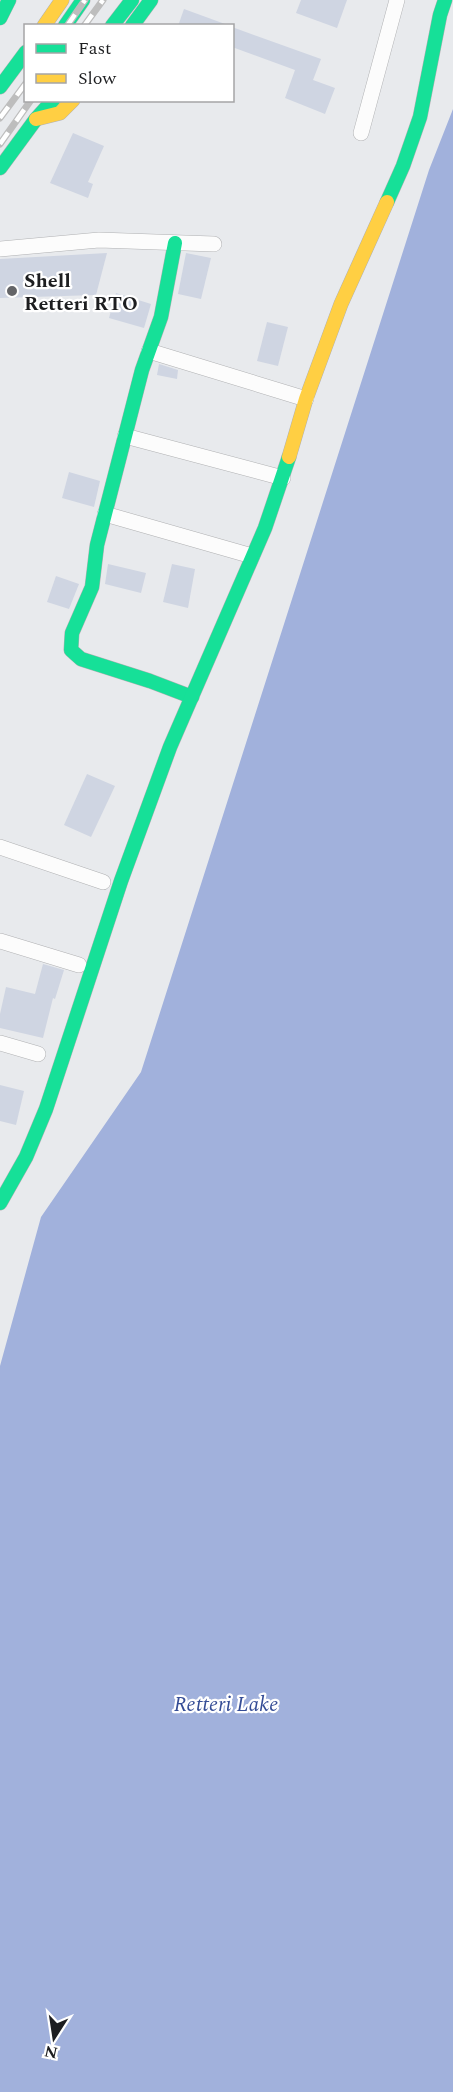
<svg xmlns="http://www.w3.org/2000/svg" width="453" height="2092" viewBox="0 0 453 2092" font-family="Spectral,serif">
<rect width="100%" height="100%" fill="#e8eaed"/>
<polygon fill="#a1b1dc" points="453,109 453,2092 0,2092 0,1366 41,1217 141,1072 429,170"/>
<g fill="#cfd5e2">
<polygon points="301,0 347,0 337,28 296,13"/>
<polygon points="184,9 225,24 225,26 178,26"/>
<polygon points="232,27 321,59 313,80 335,88 325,114 285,98 295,70 232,47"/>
<polygon points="73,133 104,146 88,182 93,184 88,198 50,183"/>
<polygon points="107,253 96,295 0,298 0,259"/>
<polygon points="186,253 211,258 201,299 178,294"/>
<polygon points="116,293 151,304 144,328 109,318"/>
<polygon points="267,322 288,327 278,366 257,361"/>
<polygon points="159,364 178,370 177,379 157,375"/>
<polygon points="69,472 100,481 94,507 62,498"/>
<polygon points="108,564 146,573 141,593 105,584"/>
<polygon points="172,564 195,569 188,608 163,602"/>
<polygon points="56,576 79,584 69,609 47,602"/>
<polygon points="87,774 115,786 91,837 64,825"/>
<polygon points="43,964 64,970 55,999 53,998 43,1038 0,1028 0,1014 6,987 35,994"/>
<polygon points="0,1085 24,1091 16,1125 0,1121"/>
</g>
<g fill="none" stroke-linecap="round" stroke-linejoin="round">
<defs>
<g id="street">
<polyline points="361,133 397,0"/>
<polyline points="0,249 99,240 214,244"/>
<polyline points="149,351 306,399"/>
<polyline points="125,436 283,478"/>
<polyline points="105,514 252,556"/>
<polyline points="0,847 103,882"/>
<polyline points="0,941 79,965"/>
<polyline points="0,1043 38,1054"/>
</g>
<g id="fast">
<polyline points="0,18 9,0"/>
<polyline points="65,26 83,0"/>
<polyline points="112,26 132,0"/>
<polyline points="132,26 151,0"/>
<polyline points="0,87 26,52"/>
<polyline points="0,168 36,119 53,100"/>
<polyline points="387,202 403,166 420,117 440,15 445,0"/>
<polyline points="175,243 161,317 142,370 97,545 92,587 72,633 71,650 81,659 150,681 192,697"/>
<polyline points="0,1203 26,1157 46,1109 121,881 170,747 265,528 289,457"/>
</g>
<g id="slow">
<polyline points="44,26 62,0"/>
<polyline points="36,119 60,113 73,100"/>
<polyline points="289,457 306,399 341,304 387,202"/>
</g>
</defs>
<use href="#street" stroke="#b0b1b3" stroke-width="16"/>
<use href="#fast" stroke="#b0b1b3" stroke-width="15"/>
<use href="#slow" stroke="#b0b1b3" stroke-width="15"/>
<use href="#street" stroke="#fcfcfc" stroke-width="15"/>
<use href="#fast" stroke="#16e098" stroke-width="14"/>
<use href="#slow" stroke="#ffcf43" stroke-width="14"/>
<defs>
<g id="rail">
<polyline points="67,26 85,0"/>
<polyline points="84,26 103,0"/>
<polyline points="0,118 26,83"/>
<polyline points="0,144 31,100"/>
</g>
</defs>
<use href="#rail" stroke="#bdbdbd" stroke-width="7"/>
<use href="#rail" stroke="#fff" stroke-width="4.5" stroke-dasharray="14" stroke-linecap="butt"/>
</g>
<circle fill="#646568" stroke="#fff" stroke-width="2" cx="12" cy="291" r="6"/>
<g text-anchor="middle" stroke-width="4.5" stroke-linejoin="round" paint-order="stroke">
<g font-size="20" font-weight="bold" fill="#1d1e20" stroke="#fff" text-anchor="start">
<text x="24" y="287">Shell<tspan x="24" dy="23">Retteri RTO</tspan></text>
</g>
<g font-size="21" font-style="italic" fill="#354d96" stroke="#fff">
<text x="226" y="1711">Retteri Lake</text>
</g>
</g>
<rect x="24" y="24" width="210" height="78" fill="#ffffff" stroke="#a5a5a6" stroke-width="1.5"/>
<rect x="36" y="44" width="30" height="9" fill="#16e098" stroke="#a5a5a6" stroke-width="1.5"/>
<text x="78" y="54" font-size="18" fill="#1d1e20">Fast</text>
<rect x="36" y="74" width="30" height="9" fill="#ffcf43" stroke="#a5a5a6" stroke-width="1.5"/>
<text x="78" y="84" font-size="18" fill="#1d1e20">Slow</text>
<g transform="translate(54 2038) rotate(192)" stroke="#ffffff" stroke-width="4.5" paint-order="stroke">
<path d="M0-4.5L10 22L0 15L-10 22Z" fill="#1d1e20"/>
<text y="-9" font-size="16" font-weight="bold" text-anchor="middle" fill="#1d1e20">N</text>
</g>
</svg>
